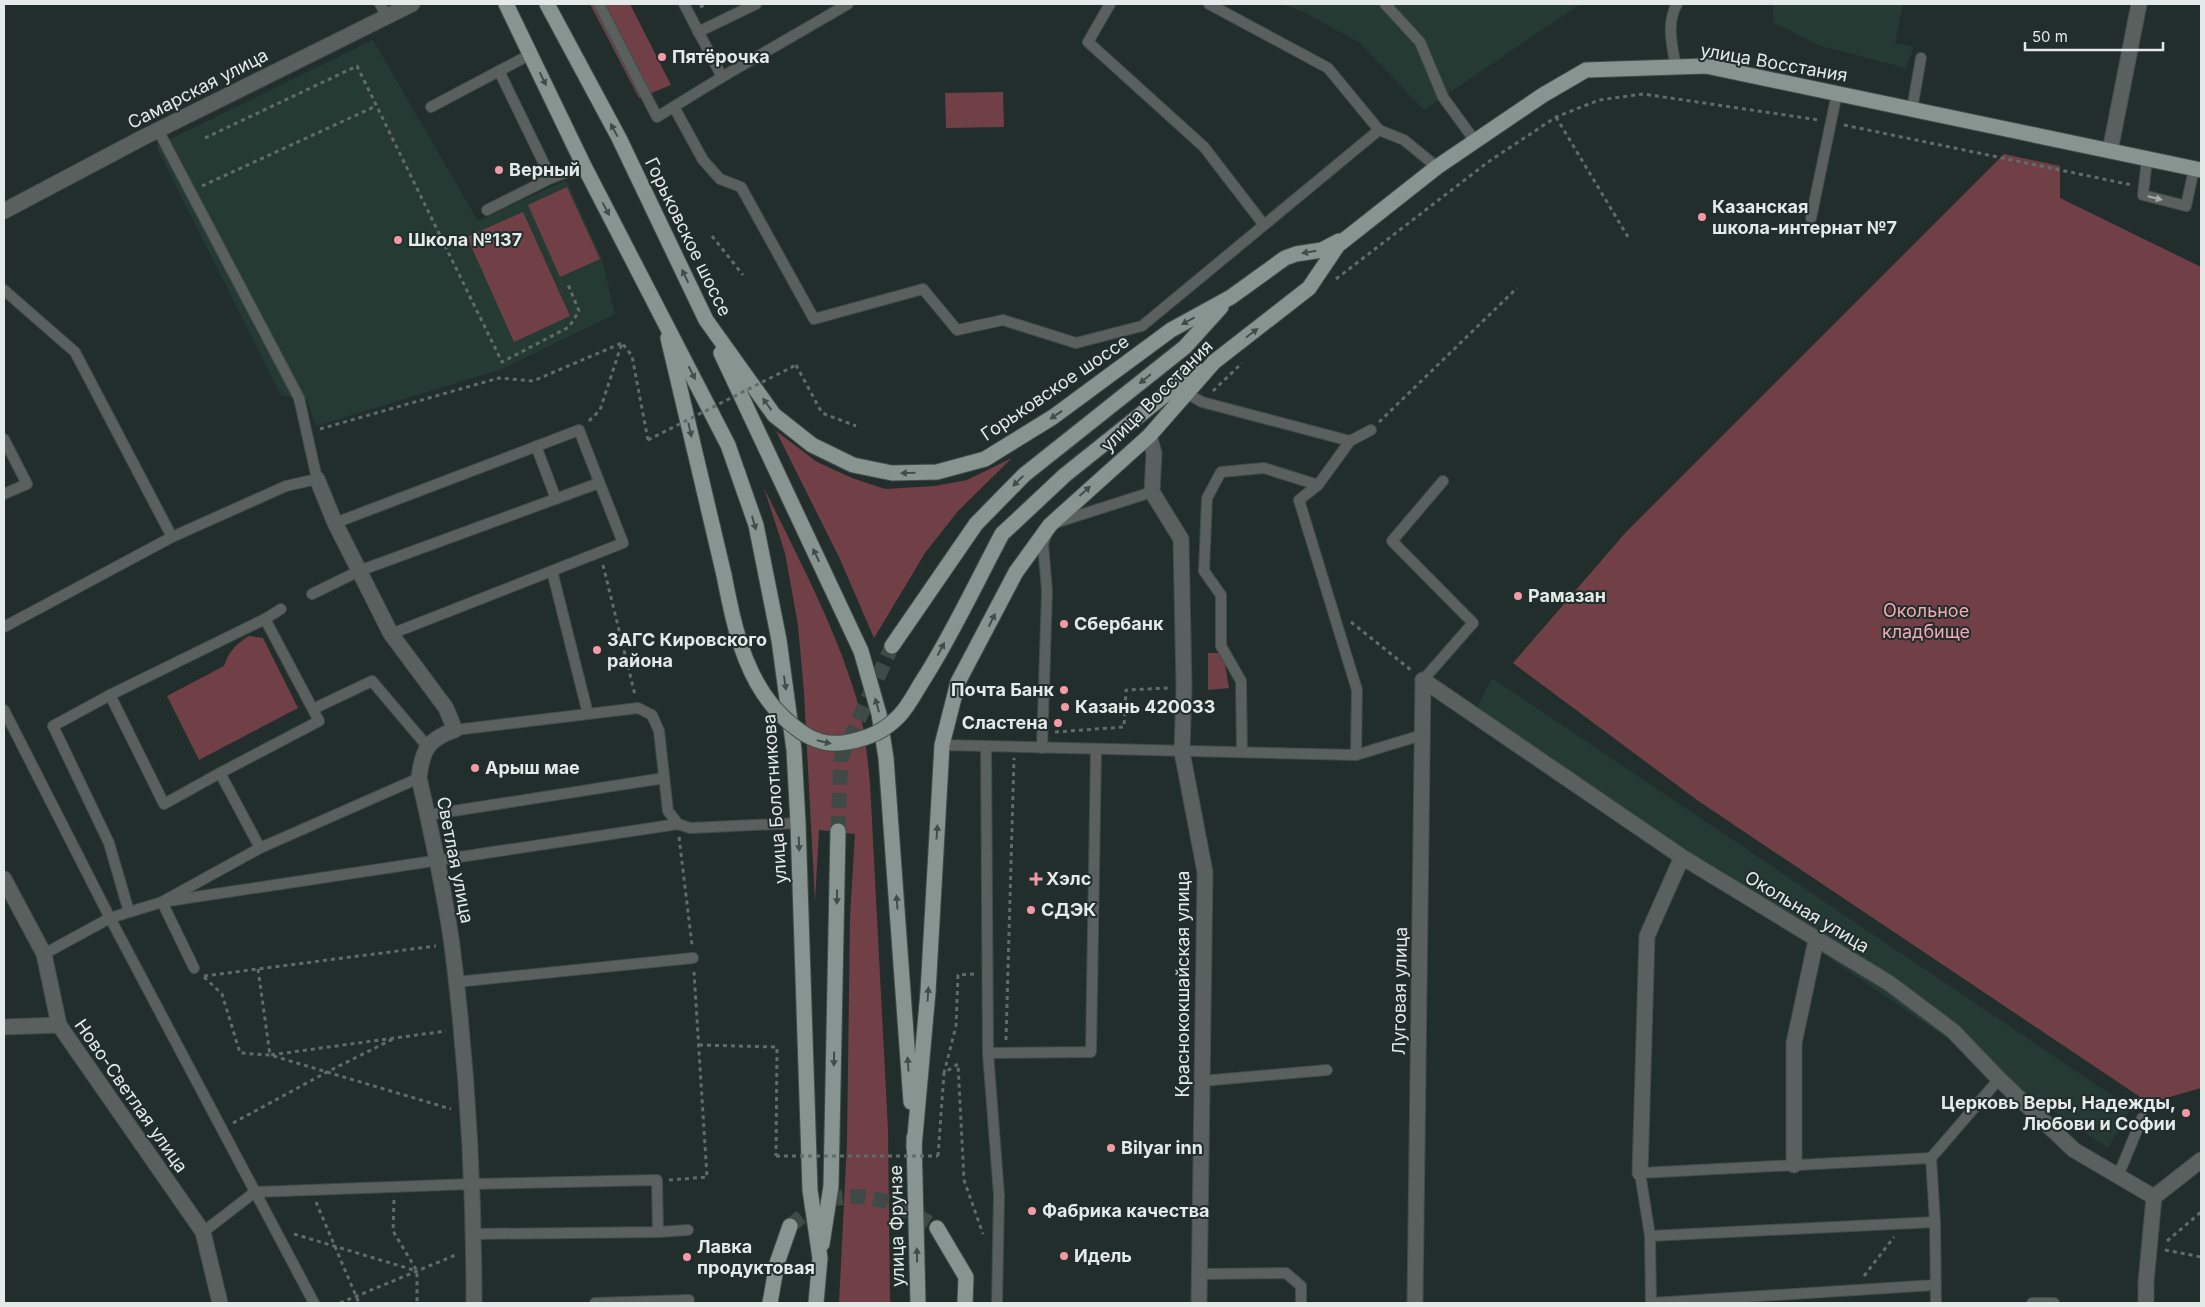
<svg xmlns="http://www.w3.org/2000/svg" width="2205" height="1307" viewBox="0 0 2205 1307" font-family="Inter,sans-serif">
<rect width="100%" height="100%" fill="#222e2b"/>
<g fill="#263a34">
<polygon points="1282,4 1580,4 1424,110 1360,43 1306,13"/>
<polygon points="1773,4 1903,4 1895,43 1914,47 1906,68 1821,46 1774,23"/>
<polygon points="373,40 478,221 566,180 602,259 615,314 502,369 316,426 307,400 281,395 156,146"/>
<polygon points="1492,678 2131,1108 2108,1148 1473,715"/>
</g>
<g fill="#714047">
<polygon points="590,4 630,4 671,85 639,98"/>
<polygon points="1003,92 1004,127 946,128 945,93"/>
<polygon points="2004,154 2060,166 2060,198 2201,267 2201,1088 2149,1103 1697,800 1513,663 1626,532"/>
<polygon points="567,187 600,259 560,277 528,205"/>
<polygon points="523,212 570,316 514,342 467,237"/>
<polygon points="776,431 817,462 852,478 885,489 935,486 967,480 1012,458 958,511 925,553 874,638 839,557"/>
<path d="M764,488C797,556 834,624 856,697C864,724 867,754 870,783L888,1130L890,1303H839L847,1144L850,917L855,834L819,830L815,901L804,693L798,625L785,553Z"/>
<path d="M249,636L263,638L298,708L199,760L167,696L224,666C229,651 236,644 249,636Z"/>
<polygon points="1208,653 1223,653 1229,688 1208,690"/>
</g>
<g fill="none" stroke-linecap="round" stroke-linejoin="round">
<g stroke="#3f4a47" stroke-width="15" stroke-dasharray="15 8" stroke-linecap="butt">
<polyline points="838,831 841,758 892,646"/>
<path d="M790,1226C799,1219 810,1208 821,1203C863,1186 902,1205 937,1228"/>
</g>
<defs>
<g id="lane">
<polyline points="380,4 386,15"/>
<polyline points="599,4 657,117 722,77 848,4"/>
<polyline points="684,4 722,77"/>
<polyline points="1110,4 1088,42 1204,147 1264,225"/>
<polyline points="1209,4 1328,68 1379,130 1404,140 1437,167"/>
<polyline points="1385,4 1420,42 1443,97 1475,141"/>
<polyline points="698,32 756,4"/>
<path d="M1676,67C1672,46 1666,23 1677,4"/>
<polyline points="431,107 531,54"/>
<polyline points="674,107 703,160 720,179 741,187 814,319 923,289 957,330 1003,320 1076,343 1142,326 1379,130"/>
<polyline points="1912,109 1921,58"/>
<polyline points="2147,159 2143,195 2186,206 2194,169"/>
<polyline points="551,178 584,166"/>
<polyline points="487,210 551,178 499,71"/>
<polyline points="1811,218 1837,93"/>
<polyline points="4,290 75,352 172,537 286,486 317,479 299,398 158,130"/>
<polyline points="1186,393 1202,402 1350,441"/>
<polyline points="4,439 27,484 4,494"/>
<polyline points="536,446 556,499"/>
<polyline points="1058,522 1152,492"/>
<polyline points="335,523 579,430 623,543 391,634"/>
<polyline points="552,571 588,714"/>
<polyline points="312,594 359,571 599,483"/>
<polyline points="265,619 281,609"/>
<polyline points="4,627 172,537"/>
<polyline points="1423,680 1473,623 1392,541 1443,481"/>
<polyline points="110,695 265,619 319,721 220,773 260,848"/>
<polyline points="313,709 372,681 427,746"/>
<polyline points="4,710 110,918 162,902 260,848 419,778"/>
<polyline points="455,730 638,708 652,715 659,731 668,811 678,824"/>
<polyline points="942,745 1356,755 1422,735"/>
<polyline points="986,747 988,1053 999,1195 997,1303"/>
<polyline points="1042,748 1047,591 1043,544 1046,535"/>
<polyline points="1242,752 1241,681 1221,646 1221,595 1204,571 1207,498 1221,472 1264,468 1318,485"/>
<polyline points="1356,755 1357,690 1299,500 1318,485 1350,441 1371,430"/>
<polyline points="428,815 664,778"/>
<polyline points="129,912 109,843 53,726 110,695 164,804 220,773"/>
<polyline points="44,954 110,918 314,1303"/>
<polyline points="194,968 162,902 678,824 690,828 798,823"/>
<polyline points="456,982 693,958"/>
<polyline points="988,1053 1091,1052 1096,750"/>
<polyline points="1202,1081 1327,1070"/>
<polyline points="2118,1176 2142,1118"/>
<polyline points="203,1232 255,1192 472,1184 657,1180 658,1232"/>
<polyline points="474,1234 658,1232 688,1230"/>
<polyline points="1650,1236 1640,1173 1931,1158"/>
<polyline points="1199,1274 1286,1273 1301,1286 1301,1303"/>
<polyline points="595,1303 689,1300"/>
<polyline points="1651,1303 1650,1236 1935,1222"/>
<polyline points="1651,1303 1935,1285"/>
<polyline points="1936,1303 1935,1222 1931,1158 1999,1079"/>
<polyline points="2032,1303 2054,1303"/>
</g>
<g id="street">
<polyline points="2110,151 2139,4"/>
<polyline points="4,211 142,138 412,4"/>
<polyline points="1149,436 1154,453 1152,492 1181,539 1184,687 1182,752 1205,872 1199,1303"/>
<path d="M317,479L335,523L391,634L446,708L455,730C428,739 422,750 419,778C432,834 444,889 452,945C467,1063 474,1184 474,1303"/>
<polyline points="1423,680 1682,857 1889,983 1953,1031 1999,1079 2074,1150 2154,1197"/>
<polyline points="4,879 44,954 59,1025 203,1232 220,1303"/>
<polyline points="4,1027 59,1025"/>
<polyline points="1794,1165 1794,1043 1816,940"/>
<polyline points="1640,1173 1647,936 1682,857"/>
<polyline points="1415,1303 1423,680"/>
<polyline points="2146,1303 2146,1282 2154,1197 2201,1160"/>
</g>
<g id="primary">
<polyline points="506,4 584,166 728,445 756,525 779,640 794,750 798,823 810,1190 820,1258 816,1303"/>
<polyline points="547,4 619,138 706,320 774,415 812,445 853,465 892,473 937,472 985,459 1053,417 1171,330 1231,297 1285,258 1296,254 1322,250 1339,241"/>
<polyline points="668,338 724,575"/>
<polyline points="721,353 861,651 879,714 886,758 911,1102"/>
<polyline points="1002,534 1065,475 1185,379 1199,371"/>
<polyline points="892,646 976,524 1024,475 1185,347 1221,307"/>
<polyline points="914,1138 918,1303"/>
<polyline points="914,1147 928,992 942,745 958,682 1016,572 1050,525 1149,436 1214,362 1309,288 1338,245 1437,167 1543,95 1586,70 1706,66 2201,170"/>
<polyline points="937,1228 966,1277 965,1303"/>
<polyline points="822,1244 831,1186 838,831"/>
<polyline points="770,1303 777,1263 790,1226"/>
</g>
</defs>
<use href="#lane" stroke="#414c49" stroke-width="12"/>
<use href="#street" stroke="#414c49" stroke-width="17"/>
<use href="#primary" stroke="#414c49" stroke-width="17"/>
<g stroke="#616c69" stroke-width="3" stroke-dasharray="4 4" stroke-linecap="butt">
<polyline points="700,7 707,4"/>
<polyline points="1556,117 1628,237"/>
<polyline points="1844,125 2132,185"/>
<polyline points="205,138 357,66 502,362 569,327 579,311 567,282"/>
<polyline points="202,186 376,106"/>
<polyline points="712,236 743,275"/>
<polyline points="1336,279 1488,162 1556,117 1599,100 1643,94 1819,120"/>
<polyline points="796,365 822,413 856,426"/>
<polyline points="1213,391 1242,363"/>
<polyline points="589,421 600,410 622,343 632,356 648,440"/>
<polyline points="1379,422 1517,288"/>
<polyline points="320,429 499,378 533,381 622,343"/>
<polyline points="603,565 635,695"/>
<polyline points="1351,622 1411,670"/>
<polyline points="1055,732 1124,727 1126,690 1168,688"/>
<polyline points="679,837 692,945"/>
<polyline points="258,969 270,1055 446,1031"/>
<polyline points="974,974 958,975 956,1026 944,1073 958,1064 964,1180 983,1234"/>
<polyline points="204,976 436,946"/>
<polyline points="204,977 222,994 240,1053 270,1055 451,1109"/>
<polyline points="1006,1040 1014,758"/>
<polyline points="699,1045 777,1047 776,1156"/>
<polyline points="233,1123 327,1072 393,1039"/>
<polyline points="938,1156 944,1073"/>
<polyline points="669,1180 707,1177 694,972"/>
<polyline points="394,1200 393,1231 417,1271 417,1303"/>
<polyline points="316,1202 359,1303"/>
<polyline points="294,1234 417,1271"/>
<polyline points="2167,1241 2201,1212"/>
<polyline points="2165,1250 2201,1257"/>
<polyline points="1864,1276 1894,1237"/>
<polyline points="340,1303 458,1254"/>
</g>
<use href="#lane" stroke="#5a605e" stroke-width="10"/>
<use href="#street" stroke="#5a605e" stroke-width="15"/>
<use href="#primary" stroke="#889490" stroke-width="15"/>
<defs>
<path id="primary-bridge" d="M724,575C735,631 747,692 796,728C812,741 828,746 848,742C869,738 885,731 900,715C910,704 917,689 925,677C954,631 977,581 1002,534"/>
</defs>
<use href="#primary-bridge" stroke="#414c49" stroke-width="17" stroke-linecap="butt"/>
<g stroke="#616c69" stroke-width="3" stroke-dasharray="4 4" stroke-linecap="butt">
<polyline points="648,440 796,365"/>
<polyline points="776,1156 938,1156"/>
</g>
<use href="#primary-bridge" stroke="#889490" stroke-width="15"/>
</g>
<defs><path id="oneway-solid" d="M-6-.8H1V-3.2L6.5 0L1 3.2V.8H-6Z" transform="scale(1.25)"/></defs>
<g fill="#414d49">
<use href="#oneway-solid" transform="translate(543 79) rotate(64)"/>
<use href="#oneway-solid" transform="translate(614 130) rotate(-118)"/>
<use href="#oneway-solid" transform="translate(606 209) rotate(62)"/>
<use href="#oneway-solid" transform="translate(1309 252) rotate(171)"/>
<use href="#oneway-solid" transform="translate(685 276) rotate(-116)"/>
<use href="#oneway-solid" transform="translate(1188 321) rotate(151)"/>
<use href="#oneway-solid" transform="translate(1252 333) rotate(-37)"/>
<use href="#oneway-solid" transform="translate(692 373) rotate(63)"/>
<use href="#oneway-solid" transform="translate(1145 379) rotate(141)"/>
<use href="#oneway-solid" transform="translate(767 404) rotate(-126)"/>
<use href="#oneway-solid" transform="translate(1056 415) rotate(146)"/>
<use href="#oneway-solid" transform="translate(690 430) rotate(77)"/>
<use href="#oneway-solid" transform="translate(908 473) rotate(179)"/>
<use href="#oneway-solid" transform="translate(1018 481) rotate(135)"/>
<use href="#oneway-solid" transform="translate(1085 491) rotate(-42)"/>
<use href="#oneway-solid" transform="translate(754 523) rotate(74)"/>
<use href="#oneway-solid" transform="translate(816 555) rotate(-115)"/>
<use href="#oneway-solid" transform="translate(992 620) rotate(-64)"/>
<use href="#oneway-solid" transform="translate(941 649) rotate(-62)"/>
<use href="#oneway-solid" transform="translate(785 683) rotate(82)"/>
<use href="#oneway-solid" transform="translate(877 705) rotate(-106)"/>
<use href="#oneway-solid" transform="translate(824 742) rotate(13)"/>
<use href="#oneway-solid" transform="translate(937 832) rotate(-86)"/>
<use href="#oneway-solid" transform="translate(799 844) rotate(88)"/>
<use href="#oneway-solid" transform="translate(837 897) rotate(91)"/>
<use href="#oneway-solid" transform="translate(897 902) rotate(-94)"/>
<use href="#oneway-solid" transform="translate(928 994) rotate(-86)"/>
<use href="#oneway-solid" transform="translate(834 1059) rotate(91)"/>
<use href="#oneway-solid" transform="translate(908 1064) rotate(-94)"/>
<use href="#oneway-solid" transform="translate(917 1255) rotate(-91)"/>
</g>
<use fill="#a5acaa" href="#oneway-solid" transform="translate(2155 198) rotate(14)"/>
<g fill="#f39aa7" stroke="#222e2b" stroke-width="2">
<circle cx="662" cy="57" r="5"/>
<circle cx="499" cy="170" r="5"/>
<circle cx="1702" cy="217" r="5"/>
<circle cx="398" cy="240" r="5"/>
<circle cx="1518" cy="596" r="5"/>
<circle cx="1064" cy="624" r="5"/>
<circle cx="597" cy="650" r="5"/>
<circle cx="1064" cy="690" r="5"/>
<circle cx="1065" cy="707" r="5"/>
<circle cx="1058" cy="723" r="5"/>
<circle cx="475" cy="768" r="5"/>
<path d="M1033.5 871.5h5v5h5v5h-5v5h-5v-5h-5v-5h5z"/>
<circle cx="1031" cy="910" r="5"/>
<circle cx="2186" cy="1113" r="5"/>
<circle cx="1111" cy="1148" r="5"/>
<circle cx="1032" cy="1211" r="5"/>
<circle cx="1064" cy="1256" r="5"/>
<circle cx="687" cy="1257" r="5"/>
</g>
<g text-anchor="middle" stroke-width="4" stroke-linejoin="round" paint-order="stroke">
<g font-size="18" font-weight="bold" fill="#e3eae8" stroke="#222e2b" text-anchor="start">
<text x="672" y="63">Пятёрочка</text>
<text x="509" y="176">Верный</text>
<text x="1712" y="213">Казанская<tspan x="1712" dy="21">школа-интернат №7</tspan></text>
<text x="408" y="246">Школа №137</text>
<text x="1528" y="602">Рамазан</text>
<text x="1074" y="630">Сбербанк</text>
<text x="607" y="646">ЗАГС Кировского<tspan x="607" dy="21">района</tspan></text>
<text x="1054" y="696" text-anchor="end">Почта Банк</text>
<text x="1075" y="713">Казань 420033</text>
<text x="1048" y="729" text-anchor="end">Сластена</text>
<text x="485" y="774">Арыш мае</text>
<text x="1046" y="885">Хэлс</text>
<text x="1041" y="916">СДЭК</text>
<text x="2176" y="1109" text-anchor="end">Церковь Веры, Надежды,<tspan x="2176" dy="21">Любови и Софии</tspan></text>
<text x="1121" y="1154">Bilyar inn</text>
<text x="1042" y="1217">Фабрика качества</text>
<text x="697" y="1253">Лавка<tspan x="697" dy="21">продуктовая</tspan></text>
<text x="1074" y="1262">Идель</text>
</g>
<g font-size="18" fill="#e3eae8" stroke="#222e2b">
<text transform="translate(1774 63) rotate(10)" y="6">улица Восстания</text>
<text transform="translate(198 89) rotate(-27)" y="6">Самарская улица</text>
<text transform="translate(688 237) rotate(64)" y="6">Горьковское шоссе</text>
<text transform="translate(1055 388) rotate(-34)" y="6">Горьковское шоссе</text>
<text transform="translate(1157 396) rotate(-45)" y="6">улица Восстания</text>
<text transform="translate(775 799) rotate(-94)" y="6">улица Болотникова</text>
<text transform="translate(455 860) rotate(79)" y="6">Светлая улица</text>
<text transform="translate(1807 912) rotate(31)" y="6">Окольная улица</text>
<text transform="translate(1183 984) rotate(-90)" y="6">Краснококшайская улица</text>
<text transform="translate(1400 991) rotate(-89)" y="6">Луговая улица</text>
<text transform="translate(131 1096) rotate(55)" y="6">Ново-Светлая улица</text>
<text transform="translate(897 1226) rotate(-91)" y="6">улица Фрунзе</text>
</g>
<g font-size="18" fill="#f2a9b3" stroke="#222e2b">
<text x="1926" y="617">Окольное<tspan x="1926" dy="21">кладбище</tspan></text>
</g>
</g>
<rect width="2205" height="1307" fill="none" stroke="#e3eae8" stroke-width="10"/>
<path d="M2025 42v8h138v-8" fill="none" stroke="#e3eae8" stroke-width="2.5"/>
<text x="2032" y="42" font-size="15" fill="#e3eae8" stroke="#222e2b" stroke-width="4" paint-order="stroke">50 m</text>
</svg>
